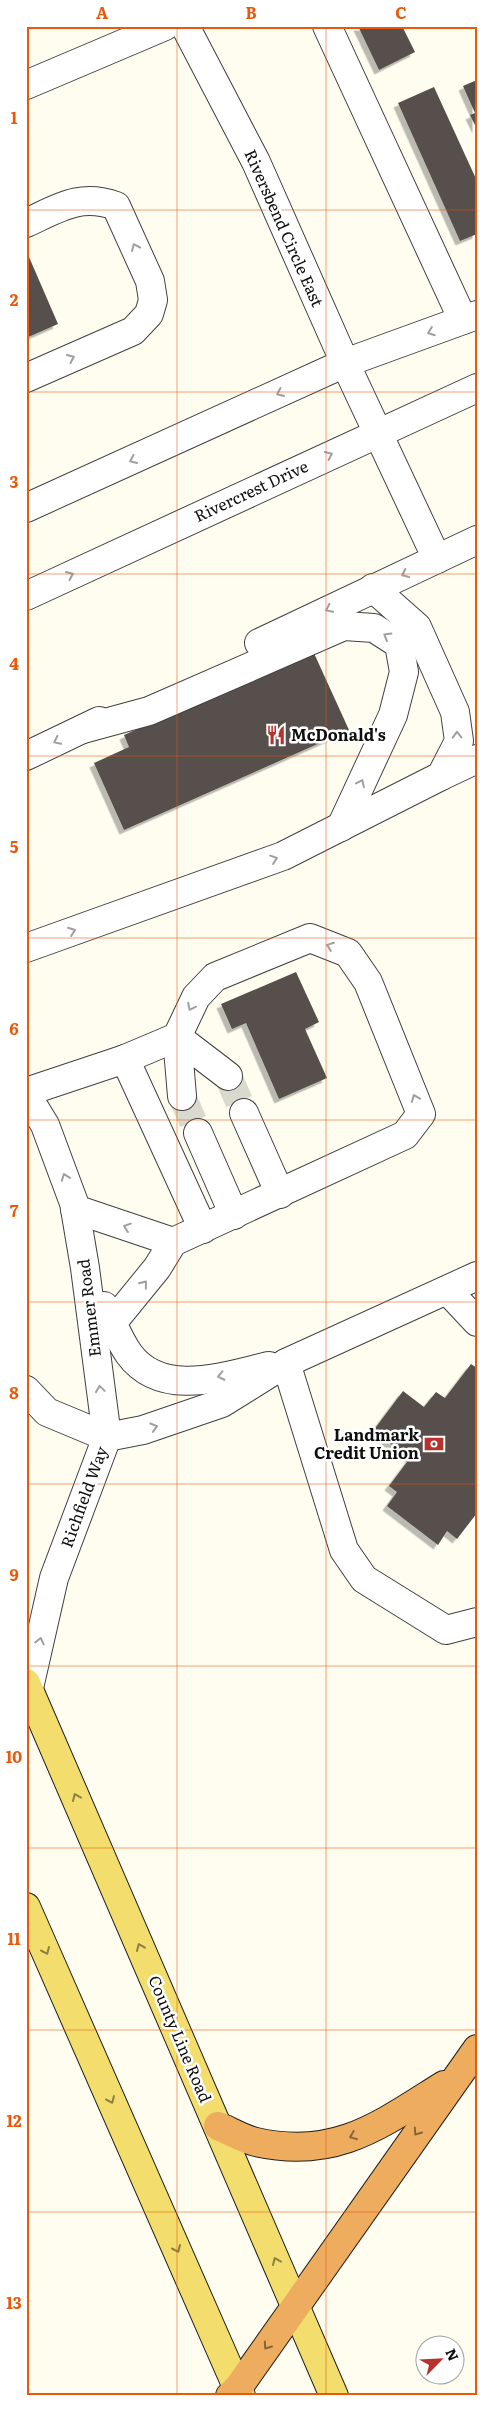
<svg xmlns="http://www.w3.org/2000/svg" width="503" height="2422" viewBox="0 0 503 2422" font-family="Literata,serif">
<defs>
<filter id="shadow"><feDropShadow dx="-4.5" dy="4.5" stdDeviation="0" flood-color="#0004"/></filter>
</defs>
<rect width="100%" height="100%" fill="#fefdf0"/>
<g fill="#56504b" filter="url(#shadow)">
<polygon points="358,26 402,26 415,52 379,70"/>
<polygon points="477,80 477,129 470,115 475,113 463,86"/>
<polygon points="434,87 477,181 477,234 460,241 398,103"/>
<polygon points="29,257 58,324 26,338 26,258"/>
<polygon points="313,651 349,730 124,830 94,763 129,747 124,735"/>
<polygon points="296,972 319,1022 305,1029 327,1078 279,1099 246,1023 232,1029 221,1004"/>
<polygon points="471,1364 477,1368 477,1513 457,1539 447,1531 438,1545 387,1506 397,1492 389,1486 410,1458 373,1431 403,1391 424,1407 436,1392 445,1398"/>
</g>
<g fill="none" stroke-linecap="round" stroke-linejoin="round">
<g stroke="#dad9ce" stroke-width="28" stroke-dasharray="28 14" stroke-linecap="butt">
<polyline points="228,1076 244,1113"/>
<polyline points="182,1096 198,1133"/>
</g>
<defs>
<g id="minor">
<polyline points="185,26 256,162 345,363 437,559"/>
<polyline points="327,26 463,320"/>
<polyline points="26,85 165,26"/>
<path d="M26,223C59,208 80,193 116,206L150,281L153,300L149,314L133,331L26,378"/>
<polyline points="26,508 345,363 477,315"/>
<polyline points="26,596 477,388"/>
<polyline points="259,643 477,540"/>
<polyline points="83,729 149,711 344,626 374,628 399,644 404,672 393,715 341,827"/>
<polyline points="26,756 99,721"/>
<polyline points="441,776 477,759"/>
<polyline points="26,948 283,856 441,776 459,741 455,712 417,627 373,588"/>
<polyline points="125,1059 203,1229"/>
<polyline points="26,1092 125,1059 177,1037 196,997 215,977 310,938 348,953 368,982 421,1114 405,1135 173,1242 157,1268 113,1322"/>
<polyline points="26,1094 45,1125 74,1203 85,1268 107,1437 54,1578 29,1688 26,1689"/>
<polyline points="182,1096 177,1037 228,1076"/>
<polyline points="244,1113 280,1194"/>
<polyline points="198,1133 234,1215"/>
<polyline points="75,1209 173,1242"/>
<polyline points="447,1290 477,1322"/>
<path d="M104,1306C112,1321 119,1340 129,1354C162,1399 225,1376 269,1366"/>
<polyline points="286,1363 344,1550 364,1579 446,1630 477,1622"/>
<polyline points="26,1390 47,1412 107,1437"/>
<polyline points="107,1437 143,1430 222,1403 286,1363 477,1276"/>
</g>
<g id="major">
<polyline points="26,1683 334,2396"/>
<polyline points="26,1907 241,2396"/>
</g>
<g id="highway">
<path d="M218,2126C230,2131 243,2139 256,2142C336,2160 380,2125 444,2085"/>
<polyline points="230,2396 238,2388 477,2049"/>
</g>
</defs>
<use href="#minor" stroke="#414141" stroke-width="30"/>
<use href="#major" stroke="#1f1f1f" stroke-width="30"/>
<use href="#highway" stroke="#1f1f1f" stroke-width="30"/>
<use href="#minor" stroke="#fff" stroke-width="28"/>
<use href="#major" stroke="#f3dd6c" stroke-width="28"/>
<use href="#highway" stroke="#eeac5e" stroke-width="28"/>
</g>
<defs><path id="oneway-chevron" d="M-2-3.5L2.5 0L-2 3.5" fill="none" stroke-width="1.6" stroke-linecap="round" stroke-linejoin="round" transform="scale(1.25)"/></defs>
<g stroke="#9f9f9f">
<use href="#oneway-chevron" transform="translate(135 247) rotate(-114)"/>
<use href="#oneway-chevron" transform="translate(431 332) rotate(160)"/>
<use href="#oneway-chevron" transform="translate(71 358) rotate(-24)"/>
<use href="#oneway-chevron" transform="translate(280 393) rotate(156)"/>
<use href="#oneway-chevron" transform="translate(329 455) rotate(-25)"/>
<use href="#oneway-chevron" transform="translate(133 460) rotate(156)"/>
<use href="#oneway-chevron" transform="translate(405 574) rotate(155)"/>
<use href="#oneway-chevron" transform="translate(70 575) rotate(-25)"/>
<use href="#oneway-chevron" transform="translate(329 609) rotate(154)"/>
<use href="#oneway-chevron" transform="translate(387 636) rotate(-149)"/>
<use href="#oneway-chevron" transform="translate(457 735) rotate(-92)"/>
<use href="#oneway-chevron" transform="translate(57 741) rotate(154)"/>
<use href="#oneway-chevron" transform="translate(361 783) rotate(-65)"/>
<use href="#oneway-chevron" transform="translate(274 859) rotate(-19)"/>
<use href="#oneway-chevron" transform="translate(72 931) rotate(-20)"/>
<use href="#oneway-chevron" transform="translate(330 946) rotate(-159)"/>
<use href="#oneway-chevron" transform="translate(191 1007) rotate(116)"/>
<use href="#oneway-chevron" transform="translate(415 1098) rotate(-112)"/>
<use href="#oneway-chevron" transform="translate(65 1177) rotate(-110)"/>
<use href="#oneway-chevron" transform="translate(127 1227) rotate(-161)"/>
<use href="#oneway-chevron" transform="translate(144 1284) rotate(-51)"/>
<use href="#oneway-chevron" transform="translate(221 1376) rotate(168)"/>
<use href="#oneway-chevron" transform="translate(100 1389) rotate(-98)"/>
<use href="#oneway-chevron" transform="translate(154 1427) rotate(-17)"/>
<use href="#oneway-chevron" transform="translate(40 1641) rotate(-77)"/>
</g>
<g stroke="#8c8042">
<use href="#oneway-chevron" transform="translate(76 1797) rotate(-113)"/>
<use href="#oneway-chevron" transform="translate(140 1947) rotate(-113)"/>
<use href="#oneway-chevron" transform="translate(46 1951) rotate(66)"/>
<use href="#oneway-chevron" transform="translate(111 2100) rotate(66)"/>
<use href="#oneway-chevron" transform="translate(177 2249) rotate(66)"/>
<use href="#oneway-chevron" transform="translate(276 2261) rotate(-113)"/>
</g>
<g stroke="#89653a">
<use href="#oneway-chevron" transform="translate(417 2132) rotate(125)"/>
<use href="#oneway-chevron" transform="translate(353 2136) rotate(158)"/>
<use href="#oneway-chevron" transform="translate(267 2346) rotate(125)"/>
</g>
<path fill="none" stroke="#e8590c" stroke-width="1" stroke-opacity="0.55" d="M177,26V2396M326,26V2396M26,210H477M26,392H477M26,574H477M26,756H477M26,938H477M26,1120H477M26,1302H477M26,1484H477M26,1666H477M26,1848H477M26,2030H477M26,2212H477"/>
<defs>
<symbol id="restaurant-bare" viewBox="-9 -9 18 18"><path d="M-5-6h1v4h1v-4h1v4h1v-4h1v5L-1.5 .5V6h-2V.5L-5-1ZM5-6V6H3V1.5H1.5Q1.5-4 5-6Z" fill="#b9312c" stroke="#fff" stroke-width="2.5" paint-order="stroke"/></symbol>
<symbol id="bank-bare" viewBox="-9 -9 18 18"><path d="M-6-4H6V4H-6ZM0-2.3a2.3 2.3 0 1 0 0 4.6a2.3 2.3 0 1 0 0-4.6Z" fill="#b9312c" stroke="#fff" stroke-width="2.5" paint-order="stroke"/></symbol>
</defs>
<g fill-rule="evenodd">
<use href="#restaurant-bare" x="262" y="721" width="28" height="28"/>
<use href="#bank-bare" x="420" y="1430" width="28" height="28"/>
</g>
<g text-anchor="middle" stroke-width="5" stroke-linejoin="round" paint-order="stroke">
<g font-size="16" fill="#0e0e0e" stroke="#fff">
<text transform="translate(284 228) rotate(66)" y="6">Riversbend Circle East</text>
<text transform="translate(251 491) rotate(-25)" y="6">Rivercrest Drive</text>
<text transform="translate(89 1308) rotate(-97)" y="6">Emmer Road</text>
<text transform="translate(84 1497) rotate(-70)" y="6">Richfield Way</text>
<text transform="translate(180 2039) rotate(67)" y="6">County Line Road</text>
</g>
<g font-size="16" font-weight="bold" fill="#0e0e0e" stroke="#fff" text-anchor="start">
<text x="291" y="741">McDonald's</text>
<text x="419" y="1441" text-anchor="end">Landmark<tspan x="419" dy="18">Credit Union</tspan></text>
</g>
</g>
<rect width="503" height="2422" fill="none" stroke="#ffffff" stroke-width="55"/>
<g transform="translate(440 2360) rotate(66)"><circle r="24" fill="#ffffff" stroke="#9f9f9f"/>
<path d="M0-4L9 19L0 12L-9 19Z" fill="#b9312c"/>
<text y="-8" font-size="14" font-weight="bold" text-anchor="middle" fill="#0e0e0e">N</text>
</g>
<rect x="28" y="28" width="448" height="2366" fill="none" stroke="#e8590c" stroke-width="2"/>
<g font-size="16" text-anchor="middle" font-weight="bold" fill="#e8590c">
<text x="102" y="19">A</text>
<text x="251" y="19">B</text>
<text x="401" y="19">C</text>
<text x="14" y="124">1</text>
<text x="14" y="306">2</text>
<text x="14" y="488">3</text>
<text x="14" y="670">4</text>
<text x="14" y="853">5</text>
<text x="14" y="1035">6</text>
<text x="14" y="1217">7</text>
<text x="14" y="1399">8</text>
<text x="14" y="1581">9</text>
<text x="14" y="1763">10</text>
<text x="14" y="1945">11</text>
<text x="14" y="2127">12</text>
<text x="14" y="2309">13</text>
</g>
</svg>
